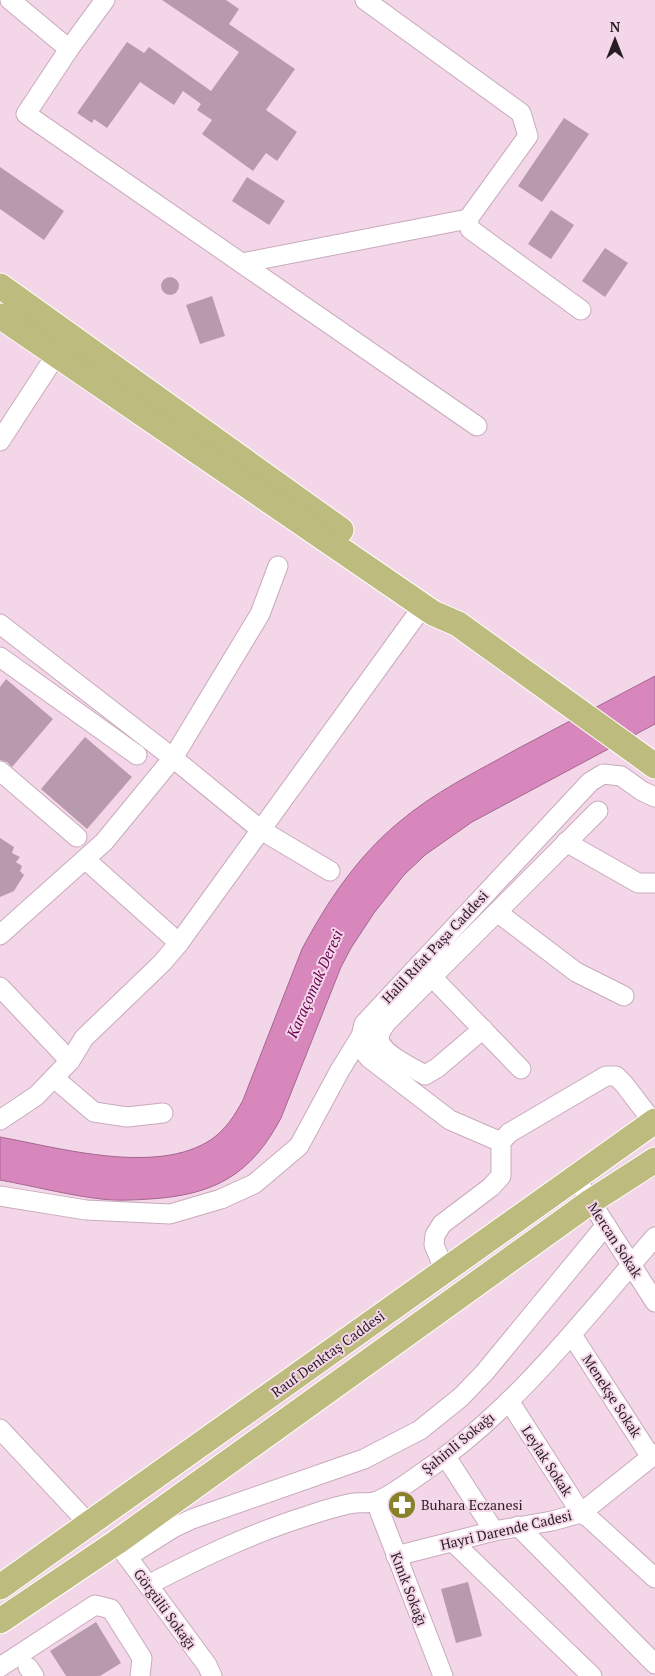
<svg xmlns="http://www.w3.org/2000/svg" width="655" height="1676" viewBox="0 0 655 1676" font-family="'PT Serif',serif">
<rect width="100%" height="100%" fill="#f4d6e9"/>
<path fill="#d887bd" stroke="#a3678f" d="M655,676V724L472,822L425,855L404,875L374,913L351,948L341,967L281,1118C251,1175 214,1195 150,1199C134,1200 117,1201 101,1199C67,1195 33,1186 0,1180V1137C60,1148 158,1176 212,1139C226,1129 235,1115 243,1100L302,949C327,902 357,857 398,823C434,792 476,772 517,749C563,725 609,700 655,676Z"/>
<g fill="#b79bad">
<polygon points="162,0 226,0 239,9 229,24 295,69 266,110 297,132 277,161 266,153 253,171 202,134 212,120 197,110 201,104 183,91 174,105 140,82 107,128 94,119 92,123 77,113 127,42 144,53 149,47 211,91 239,52"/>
<polygon points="564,118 589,134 542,202 518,186"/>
<polygon points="0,167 64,211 44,240 0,209"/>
<polygon points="247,177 285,201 269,225 232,201"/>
<polygon points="551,210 574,225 551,259 528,244"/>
<polygon points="605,248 628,263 605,297 582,281"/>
<circle cx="170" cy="286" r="9"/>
<polygon points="212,296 225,336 200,344 186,305"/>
<polygon points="6,679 53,719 12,767 7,762 0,760 0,687"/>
<polygon points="85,737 132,777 87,829 41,789"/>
<polygon points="0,838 14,847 12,853 20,857 16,862 22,866 20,871 24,875 14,891 0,897"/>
<polygon points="468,1582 482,1636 456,1643 441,1589"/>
<polygon points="96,1622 121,1663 100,1676 66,1676 50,1651"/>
</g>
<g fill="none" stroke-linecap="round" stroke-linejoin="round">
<defs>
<g id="minor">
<polyline points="10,0 69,49 105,0"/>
<polyline points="365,0 521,113 528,136 468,219 470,229 581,310"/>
<polyline points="69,49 26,114 477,426"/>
<polyline points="242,263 468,219"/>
<polyline points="0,441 56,355"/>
<polyline points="0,624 173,758 261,830 330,871"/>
<polyline points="0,657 137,755"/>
<polyline points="0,771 77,837"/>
<polyline points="566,842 638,883 655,883"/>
<polyline points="86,860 179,943"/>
<polyline points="497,912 576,972 624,996"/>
<polyline points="0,935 104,842 173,758 260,614 278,566"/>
<polyline points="432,977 521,1069"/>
<polyline points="0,987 70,1061"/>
<path d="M483,1029L437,1068L425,1075C413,1068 374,1051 380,1034C381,1030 384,1026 386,1023L598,811"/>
<polyline points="54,1078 94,1112 127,1117 163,1113"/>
<polyline points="0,1120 36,1096 70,1061 84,1038 162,963 179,943 423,606"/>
<path d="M501,1142L450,1120L369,1058C359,1046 360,1038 364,1024L590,782L603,774L621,776L642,791L655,797"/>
<polyline points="575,1177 655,1302"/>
<polyline points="0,1196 86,1210 170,1214 221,1199 254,1184 299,1146 340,1070 361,1036"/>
<polyline points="445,1271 434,1245 435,1235 442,1224 491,1187 501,1176 501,1142 509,1133 606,1076 616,1076 624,1084 653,1122"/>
<polyline points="572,1335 651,1457"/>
<polyline points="509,1401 581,1513 589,1518 655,1578"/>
<polyline points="0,1429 89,1524"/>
<polyline points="446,1457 494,1531"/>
<polyline points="376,1502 443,1676"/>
<polyline points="518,1526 655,1664"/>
<polyline points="453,1542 592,1676"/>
<polyline points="120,1547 207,1665 212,1676"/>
<polyline points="396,1556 494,1531 552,1521 581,1513 655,1454"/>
<polyline points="127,1557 173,1528 192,1519 364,1459 420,1430 461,1397 485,1372 606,1225"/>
<path d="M148,1585C200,1558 252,1533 307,1516C322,1511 339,1505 355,1503C362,1502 371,1504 377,1501C391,1496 410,1481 422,1473C515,1410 582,1321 655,1237"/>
<polyline points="0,1667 95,1605 111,1609 142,1658 140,1676"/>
<polyline points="28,1667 34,1676"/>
</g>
<g id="major">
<polyline points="0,286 341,530"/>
<polyline points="0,316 433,613 458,624 655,766"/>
<polyline points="0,1587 655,1121"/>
<polyline points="0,1621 117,1542 590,1202 655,1160"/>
</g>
</defs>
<use href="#minor" stroke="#c8aabd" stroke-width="21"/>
<use href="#major" stroke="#fff" stroke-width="27"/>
<use href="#minor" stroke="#fff" stroke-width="19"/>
<use href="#major" stroke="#bebb7e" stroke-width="25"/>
</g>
<defs>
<symbol id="pharmacy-disc" viewBox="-11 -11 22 22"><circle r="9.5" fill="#878129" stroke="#f4d6e9"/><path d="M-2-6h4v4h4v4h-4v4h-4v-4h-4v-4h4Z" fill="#fff"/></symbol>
</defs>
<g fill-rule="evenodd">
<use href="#pharmacy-disc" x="386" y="1489" width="32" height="32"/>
</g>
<g text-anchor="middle" stroke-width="4" stroke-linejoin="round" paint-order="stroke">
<g font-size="14" fill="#281d24" stroke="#f4d6e9">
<text transform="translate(435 947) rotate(-47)" y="5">Halil Rıfat Paşa Caddesi</text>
<text transform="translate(615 1240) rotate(57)" y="5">Mercan Sokak</text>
<text transform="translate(328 1354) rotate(-36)" y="5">Rauf Denktaş Caddesi</text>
<text transform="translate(612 1396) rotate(57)" y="5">Menekşe Sokak</text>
<text transform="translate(458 1443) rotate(-39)" y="5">Şahinli Sokağı</text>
<text transform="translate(547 1461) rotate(57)" y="5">Leylak Sokak</text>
<text transform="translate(506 1530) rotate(-13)" y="5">Hayri Darende Cadesi</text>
<text transform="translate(409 1589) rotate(69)" y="5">Kınık Sokağı</text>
<text transform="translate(165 1609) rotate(54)" y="5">Görgülü Sokağı</text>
</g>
<g font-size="14" fill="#281d24" stroke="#f4d6e9" text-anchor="start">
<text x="421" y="1510">Buhara Eczanesi</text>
</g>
<g font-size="15" font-style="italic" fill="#680152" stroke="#f4d6e9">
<text transform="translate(315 984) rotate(-66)" y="5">Karaçomak Deresi</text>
</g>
</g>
<g transform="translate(615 40)" stroke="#f4d6e9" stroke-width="4" paint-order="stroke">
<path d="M0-4L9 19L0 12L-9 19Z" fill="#281d24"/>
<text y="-8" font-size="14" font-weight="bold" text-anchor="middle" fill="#281d24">N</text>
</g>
</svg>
